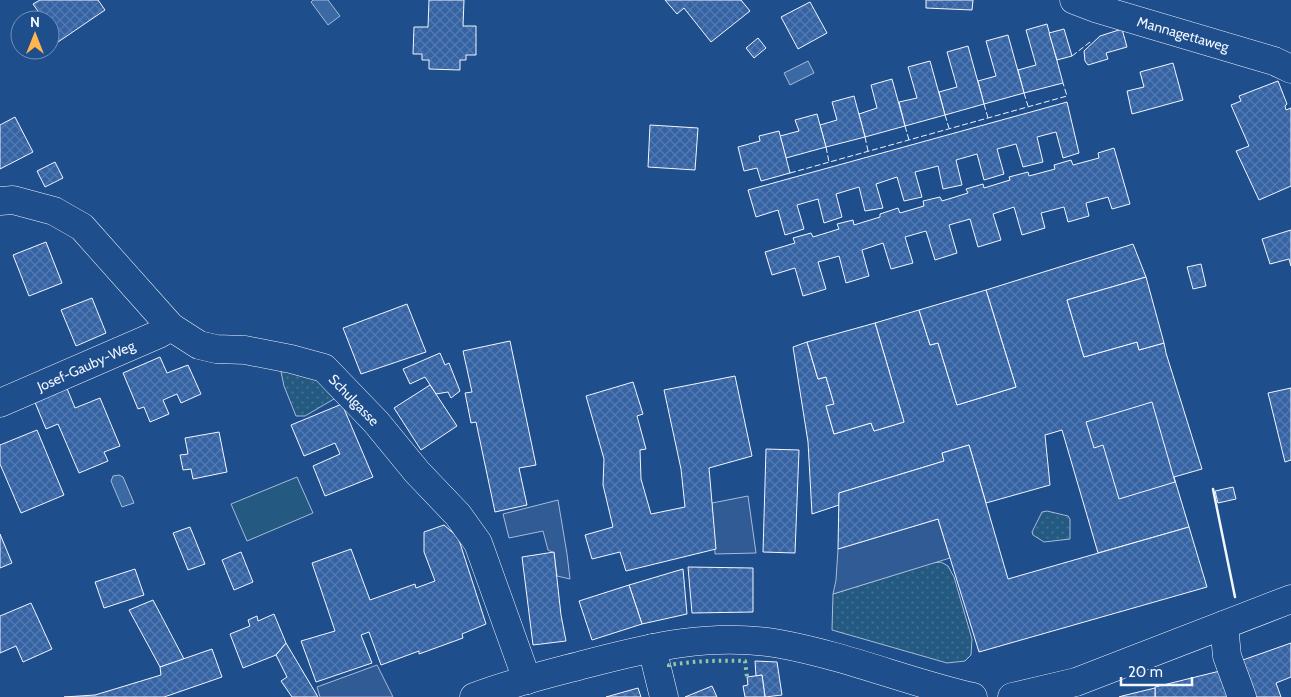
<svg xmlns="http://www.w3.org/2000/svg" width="1291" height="697" viewBox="0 0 1291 697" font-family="Cabin,sans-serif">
<defs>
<pattern id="park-dots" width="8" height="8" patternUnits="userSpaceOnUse" patternTransform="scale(1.25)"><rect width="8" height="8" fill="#245a82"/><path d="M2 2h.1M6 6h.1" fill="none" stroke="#447295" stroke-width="1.8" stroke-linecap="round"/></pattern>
<pattern id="building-cross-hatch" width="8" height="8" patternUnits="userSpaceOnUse" patternTransform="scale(1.25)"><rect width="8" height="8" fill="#3563a3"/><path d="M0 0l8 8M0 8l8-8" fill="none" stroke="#537ab1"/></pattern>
</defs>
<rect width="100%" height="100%" fill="#1f4e8c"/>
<g fill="url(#park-dots)" stroke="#a8bbd7">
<polygon points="280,367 310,376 339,396 305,416 296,416 284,386"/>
<polygon points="1047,511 1068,516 1070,519 1070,539 1044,542 1033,535 1032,532 1042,512"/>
<polygon points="941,562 948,566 954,577 972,639 971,655 965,661 947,663 832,630 833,594 932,563"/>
</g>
<polygon fill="#245a82" stroke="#a8bbd7" points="297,477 313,513 247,541 231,504"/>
<g fill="#305b95" stroke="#a8bbd7">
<polygon points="748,496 756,553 715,554 712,503"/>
<polygon points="558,500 567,554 570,579 557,576 554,553 548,550 543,531 509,538 503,514"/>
<polygon points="938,519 950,558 833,594 836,580 838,549"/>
<polygon points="377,665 393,697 320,697 317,687"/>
</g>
<g fill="#3b69a3" stroke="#a8bbd7">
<polygon points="313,0 328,0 340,16 328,25 311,2"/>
<polygon points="808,61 814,73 790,85 784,73"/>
<polygon points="119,475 123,477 134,503 122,507 111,481 113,476"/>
</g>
<g fill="url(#building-cross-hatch)" stroke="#f2f6ff">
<polygon points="40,0 98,0 105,10 58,42 50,29 50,20 44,20 33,4"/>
<polygon points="429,0 464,0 463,26 476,26 476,55 466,55 466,60 460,60 460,70 429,69 429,60 422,60 422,54 413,54 414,27 428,27"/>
<polygon points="665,0 741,0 750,11 711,42 684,8 677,14"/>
<polygon points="926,0 973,0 972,10 926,8"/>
<polygon points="810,2 827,33 798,49 781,17"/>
<polygon points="1047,24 1063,83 1024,93 1018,70 1036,65 1026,30"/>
<polygon points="1064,29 1072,56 1057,60 1049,33"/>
<polygon points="1122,29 1127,47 1106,53 1108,59 1088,65 1085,61 1084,51 1100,36"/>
<polygon points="1008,35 1024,93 984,104 978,81 996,76 986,41"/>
<polygon points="758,38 766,48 754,58 746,48"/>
<polygon points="968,46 984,104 945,115 939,92 957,87 947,52"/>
<polygon points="930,61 945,115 905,126 899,102 917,98 908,67"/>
<polygon points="1173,63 1183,100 1132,114 1127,91 1144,87 1140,72"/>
<polygon points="892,79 905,126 865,137 859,114 877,108 871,85"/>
<polygon points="1278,81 1287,104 1285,106 1286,110 1291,108 1291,186 1259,200 1236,151 1249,146 1231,105 1241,101 1239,96"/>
<polygon points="854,96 865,137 826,147 820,125 837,120 832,102"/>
<polygon points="1067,102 1079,153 1063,158 1056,132 1037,137 1043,162 1023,167 1016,144 997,149 1004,174 984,180 977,154 956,160 962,185 943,189 938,166 915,172 922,197 904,201 897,177 876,184 883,208 865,211 859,187 836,194 842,217 824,223 818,199 797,205 804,229 785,235 778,210 756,217 748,190"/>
<polygon points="817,114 826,147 786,158 780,136 799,131 795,120"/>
<polygon points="15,117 33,152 0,169 0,125"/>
<polygon points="650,125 698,128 695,170 648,167"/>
<polygon points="779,131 790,173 761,181 757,168 744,171 738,147 760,141 759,136"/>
<polygon points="1114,148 1130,204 1112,209 1108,197 1086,203 1089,216 1068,222 1064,207 1041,213 1045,228 1022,235 1014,207 993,214 1001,240 978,247 970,219 949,225 957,253 935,260 926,231 905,237 913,263 891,269 883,243 862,250 869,276 846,283 839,256 818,262 826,289 803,296 795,268 772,275 765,252 795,243 793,238 811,233 813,237 839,229 837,224 853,220 854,225 880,217 880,214 898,208 900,213 924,206 923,201 940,197 942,201 968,193 966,189 983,184 984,188 1010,180 1009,177 1028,172 1029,176 1055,169 1054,165 1071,160 1073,165 1099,158 1098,153"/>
<polygon points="55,162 63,178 45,187 37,171"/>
<polygon points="1291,230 1291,266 1289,259 1270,264 1262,239"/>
<polygon points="46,242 62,283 29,296 13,255"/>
<polygon points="1133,244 1146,277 1067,300 1084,357 1137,342 1139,350 1164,343 1166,353 1202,469 1174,477 1189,527 1098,553 1062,430 1045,435 1050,485 986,503 969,445 942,453 944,461 839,493 839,505 812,514 808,442 793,347 807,342 818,379 826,377 834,404 826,406 834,434 871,423 874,431 904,422 875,323 919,310 930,345 938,343 957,405 1016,387 986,290"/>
<polygon points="1201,264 1206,286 1193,289 1187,267"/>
<polygon points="1146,277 1164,343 1139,350 1137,342 1084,357 1067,300"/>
<polygon points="986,290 1016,387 957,405 938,343 930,345 919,310"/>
<polygon points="92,298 106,333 76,346 61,310"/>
<polygon points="407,304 426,352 361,374 343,328"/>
<polygon points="875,323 904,422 874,431 871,423 834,434 826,406 834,404 826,377 818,379 807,342"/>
<polygon points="510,341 536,465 519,468 527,505 495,512 476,422 471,423 465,393 472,392 463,351"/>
<polygon points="440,353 445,365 449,363 460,391 451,398 448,392 436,394 425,377 410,384 403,369"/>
<polygon points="160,357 167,373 188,365 201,394 181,403 177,394 163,400 169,414 150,422 144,407 138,409 123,373"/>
<polygon points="735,376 752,456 709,468 716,549 626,571 620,552 592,559 585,535 613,527 603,485 604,459 586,396 633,382 643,414 637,416 646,449 640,450 641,479 651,514 685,507 681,469 664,390"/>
<polygon points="430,385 457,426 421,450 394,408"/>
<polygon points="66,386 75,408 100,398 120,446 104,452 108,461 79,473 58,424 46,429 34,400"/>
<polygon points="1291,388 1291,460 1285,462 1268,393"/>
<polygon points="1152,402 1175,482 1119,499 1103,445 1094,448 1086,422"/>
<polygon points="342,404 373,477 325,496 313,466 340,454 335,443 304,456 291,425"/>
<polygon points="37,430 64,495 21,513 0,464 0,445"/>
<polygon points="219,432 227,472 193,479 191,469 183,470 180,455 188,454 185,438"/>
<polygon points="969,445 1008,579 1189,527 1207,587 979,652 938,519 838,549 839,493 944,461 942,453"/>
<polygon points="766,449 799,450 795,553 763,552"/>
<polygon points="1233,487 1236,499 1218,503 1215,491"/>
<polygon points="444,525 458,537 486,624 462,634 463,638 419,654 419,651 381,665 369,632 361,635 372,663 316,682 301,641 335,631 312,563 351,549 370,600 415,584 416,588 435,581 424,552 424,532"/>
<polygon points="190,527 205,564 188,570 173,533"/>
<polygon points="0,534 12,563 0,568"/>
<polygon points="241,552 253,582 234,590 222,560"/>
<polygon points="554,552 561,615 566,641 533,645 522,557"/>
<polygon points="688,567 753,568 753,612 692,613"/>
<polygon points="135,569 144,595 104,608 95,582"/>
<polygon points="683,569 687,614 642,624 629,585"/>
<polygon points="629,585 642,624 592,640 579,601"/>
<polygon points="153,600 184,659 160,667 129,610"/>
<polygon points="31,603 52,649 23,662 16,646 0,653 0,616"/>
<polygon points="274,614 286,643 276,655 243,668 230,634 250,626 248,620 257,616 258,621"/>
<polygon points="286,643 318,697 292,697 281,681 287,677 276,655"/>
<polygon points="1291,643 1291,677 1276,683 1281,697 1252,697 1240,661"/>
<polygon points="212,649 222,677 170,695 164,697 64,697 95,695 161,675 160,667"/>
<polygon points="755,661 777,662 782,695 765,697 762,675 756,676"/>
<polygon points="1224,670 1233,697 1155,697 1155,687"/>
<polygon points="762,675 765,697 745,697 743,686 748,685 747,677"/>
<polygon points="712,686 717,697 685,697"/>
<polygon points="638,688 641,697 606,697"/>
<polygon points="1155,688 1155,697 1119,697 1122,696"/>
</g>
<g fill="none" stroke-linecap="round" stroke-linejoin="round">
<defs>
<g id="minor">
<polyline points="1074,0 1095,8 1274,61 1291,69"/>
<polyline points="0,201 13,200 54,211 82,227 171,327 199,345 216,349 245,350 291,359 324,368 376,422 417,472 458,515 478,543 527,680"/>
<polyline points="0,403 159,334 171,327"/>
<polyline points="1224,625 1227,656 1242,697"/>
<polyline points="652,648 664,697"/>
</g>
<g id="major">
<path d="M474,697C510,683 548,674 586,664C651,647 712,632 780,644C846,656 908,682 973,697"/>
<polyline points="1012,697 1076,682 1291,599"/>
</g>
</defs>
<use href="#minor" stroke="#f2f6ff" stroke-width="29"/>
<use href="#major" stroke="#f2f6ff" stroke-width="29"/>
<use href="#minor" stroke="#1f4e8c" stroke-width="28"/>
<use href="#major" stroke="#1f4e8c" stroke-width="28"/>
<path stroke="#97c8a6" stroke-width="4" stroke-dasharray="2.5 4" stroke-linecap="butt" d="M669,667V665C694,661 719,660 745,661L747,677"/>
<g stroke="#f2f6ff" stroke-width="1" stroke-dasharray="6 2.5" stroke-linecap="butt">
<polyline points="1072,56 1090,42 1092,43"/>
<polyline points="1024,93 1028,106"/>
<polyline points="984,104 988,118"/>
<polyline points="945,115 949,128"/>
<polyline points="905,126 909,140"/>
<polyline points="865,137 868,151"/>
<polyline points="826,147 829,162"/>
<polyline points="790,173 1067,96 1063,83"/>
</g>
<polyline stroke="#f2f6ff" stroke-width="2.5" points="1213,489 1235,597"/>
</g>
<g text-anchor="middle" stroke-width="4" stroke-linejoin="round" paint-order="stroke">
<g font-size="14" fill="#f2f6ff" stroke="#1f4e8c">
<text transform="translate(1183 34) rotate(16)" y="5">Mannagettaweg</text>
<text transform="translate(86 366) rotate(-24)" y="5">Josef-Gauby-Weg</text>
<text transform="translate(354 400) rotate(46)" y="5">Schulgasse</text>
</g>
</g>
<g transform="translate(35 35)"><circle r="24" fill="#1f4e8c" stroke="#7391ba"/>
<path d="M0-4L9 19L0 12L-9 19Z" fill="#ffb74d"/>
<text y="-8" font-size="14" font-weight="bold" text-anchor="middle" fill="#f2f6ff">N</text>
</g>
<path d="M1121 677v8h71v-8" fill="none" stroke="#f2f6ff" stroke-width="2.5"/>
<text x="1128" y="677" font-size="15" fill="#f2f6ff" stroke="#1f4e8c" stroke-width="4" paint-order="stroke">20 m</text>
</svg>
